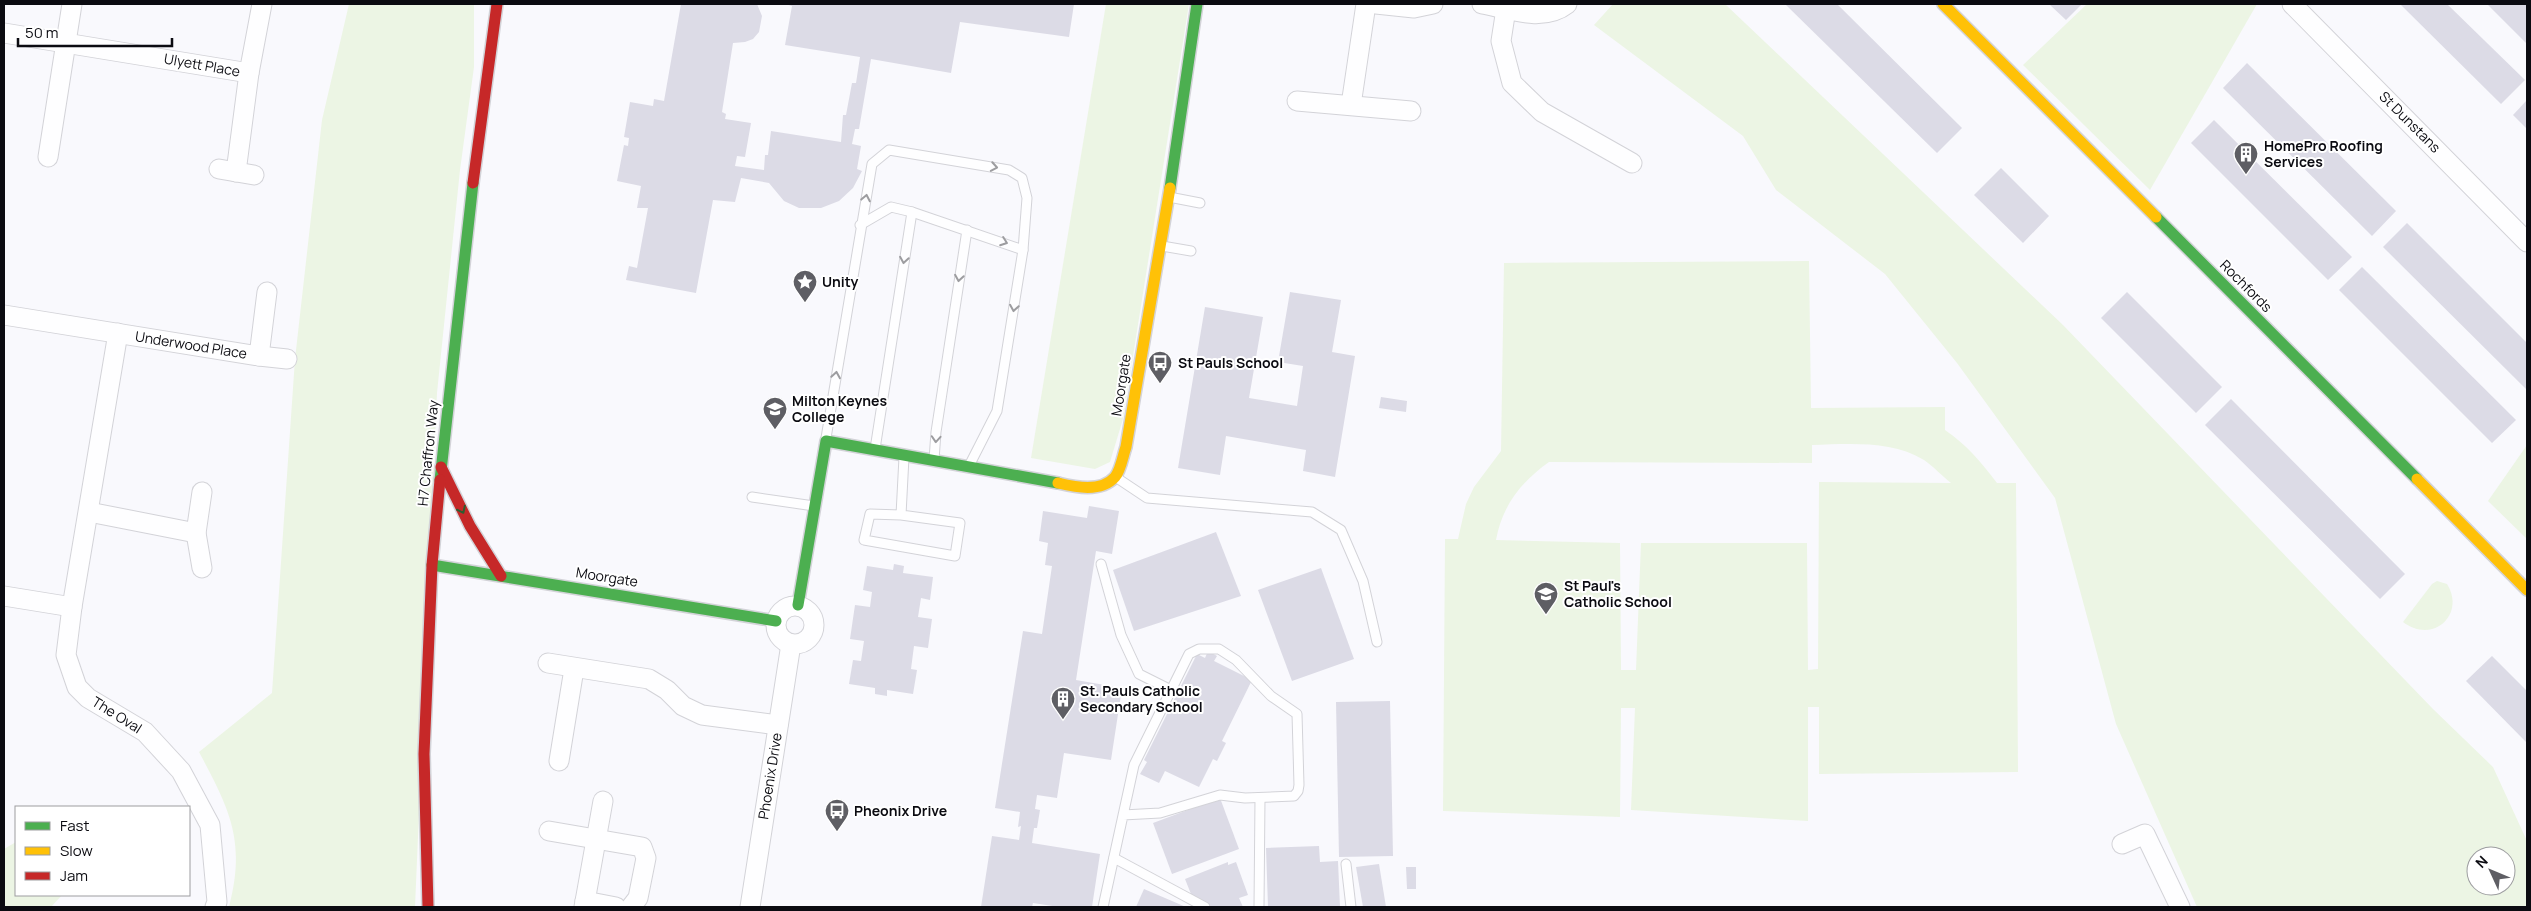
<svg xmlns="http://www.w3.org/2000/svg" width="2531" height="911" viewBox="0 0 2531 911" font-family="Manrope,sans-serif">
<rect width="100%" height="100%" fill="#f9f9fd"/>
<g fill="#ecf5e4" fill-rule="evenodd">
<path d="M349,4H474V67L460,170L437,393L415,907H229C246,841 230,810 199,752L272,693L295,359L322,120Z"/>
<polygon points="1106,4 1189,4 1123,419 1110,462 1095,469 1031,458"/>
<path d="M1613,4H1725L2063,325L2433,709L2493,767L2527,841V907H2197L2116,724L2055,498L1957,363L1885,274L1776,190L1743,136L1594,25ZM2476,856H2506V886H2476Z"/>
<polygon points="2087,4 2257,4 2150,190 2023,65"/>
<path d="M1809,261L1811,408L1945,407V430C1967,445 1981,462 1997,483H2016L2018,772L1819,774V707H1808V821L1631,810L1635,708H1621L1620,817L1443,811L1445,539H1458L1466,504L1474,487L1501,451L1504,263ZM1812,445C1849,444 1891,440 1924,460C1933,466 1942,476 1951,483L1819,482L1818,669L1808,670L1807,543H1641L1636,670H1621L1620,543L1496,540C1502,506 1521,482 1549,462L1812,463Z"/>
<polygon points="2527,445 2527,539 2488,501"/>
<path d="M2437,581L2447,584C2466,614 2433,645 2403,622L2432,584Z"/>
<polygon points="16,842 16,895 62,895 51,907 6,907 4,905 4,849"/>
</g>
<g fill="#dcdbe6">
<polygon points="681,4 757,4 762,16 759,32 753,39 745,42 733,43 722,112 726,114 725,119 751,123 745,157 737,156 735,166 764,170 765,155 768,155 771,131 841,142 843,115 846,115 852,83 856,83 860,57 785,45 792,6 785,4 1074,4 1069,37 960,22 951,73 871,59 859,129 855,129 852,144 861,146 857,169 862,171 853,188 839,201 821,208 799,208 784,201 769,183 741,178 735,202 713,200 696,293 626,280 629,266 637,268 648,208 637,208 641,186 617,181 624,145 628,146 629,138 624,137 630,102 653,106 654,99 664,101"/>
<polygon points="1785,4 1837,4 1962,128 1937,153"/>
<polygon points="2049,4 2082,4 2066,20"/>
<polygon points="2400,4 2447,4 2525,80 2501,104"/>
<polygon points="2487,4 2527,4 2527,44"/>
<polygon points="2247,63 2396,211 2372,236 2223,88"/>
<polygon points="2527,100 2527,129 2513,115"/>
<polygon points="2214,120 2352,257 2328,280 2191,143"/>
<polygon points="2001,168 2049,216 2023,243 1974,195"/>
<polygon points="2407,223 2527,343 2527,390 2383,247"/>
<polygon points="2362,267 2516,420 2492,443 2339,290"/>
<polygon points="1290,292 1341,300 1332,352 1355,356 1335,477 1303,471 1306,450 1226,436 1220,475 1178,468 1205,307 1263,317 1249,398 1297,406 1303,366 1278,362"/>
<polygon points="2127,292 2222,387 2196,413 2101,318"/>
<polygon points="1381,397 1407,401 1406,412 1379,408"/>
<polygon points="2231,399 2405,574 2380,599 2205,425"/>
<polygon points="1089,506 1119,511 1112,554 1096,551 1076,680 1122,688 1111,760 1064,753 1057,798 1037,795 1035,809 1040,810 1037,828 1034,828 1032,843 1100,854 1092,907 1059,907 1033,903 1032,907 981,907 992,836 1019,840 1021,826 1018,827 1020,812 995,808 1023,631 1042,634 1052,566 1045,565 1048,543 1039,541 1043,511 1087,518"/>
<polygon points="1216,532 1241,596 1134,631 1113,570"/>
<polygon points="894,564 904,566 903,573 933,577 930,600 921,598 918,617 932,619 928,648 914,646 911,669 917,670 913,694 887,690 887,696 875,694 875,688 849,684 853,660 861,661 864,641 850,639 855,605 870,607 872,592 863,590 867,566 893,570"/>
<polygon points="1321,568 1354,659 1292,681 1258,590"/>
<polygon points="1208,651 1217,656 1214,661 1252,680 1222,741 1226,743 1217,761 1213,759 1199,787 1165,771 1159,783 1140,774 1147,762 1144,760 1197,654 1205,658"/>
<polygon points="2492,656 2527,691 2527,743 2466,681"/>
<polygon points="1390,701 1393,856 1339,857 1336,702"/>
<polygon points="1220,798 1239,849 1172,874 1153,823"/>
<polygon points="1319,846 1320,862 1338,861 1340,907 1268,907 1266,848"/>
<polygon points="1228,862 1228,865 1236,862 1248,895 1239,898 1243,907 1213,907 1188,896 1191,894 1185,879"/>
<polygon points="1379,864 1386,907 1363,907 1356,867"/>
<polygon points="1406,867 1416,867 1416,889 1407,889"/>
<polygon points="1144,889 1186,907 1136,907"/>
</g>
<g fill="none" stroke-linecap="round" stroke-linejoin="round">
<defs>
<g id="lane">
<polyline points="1169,197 1200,203"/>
<polyline points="860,225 891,207 912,212 1023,250"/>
<polyline points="1162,246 1191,251"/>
<polyline points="826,438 872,164 889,150 1009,170 1022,178 1027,198 1023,250 997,411 970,464"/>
<polyline points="875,449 912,212"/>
<polyline points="934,460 936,432 967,230"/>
<polyline points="1117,478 1147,498 1312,512 1341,530 1363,581 1377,642"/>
<polyline points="752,497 814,506"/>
<polyline points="901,515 870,514 864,540 955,556 960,523 901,515 904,457"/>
<polyline points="1101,564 1121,635 1139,674 1171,690"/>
<polyline points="1114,858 1205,907"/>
<polyline points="1346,864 1351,907"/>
<polyline points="1103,907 1134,765 1189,654 1199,649 1219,649 1236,660 1271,696 1297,714 1299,785 1298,791 1294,796 1245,798 1220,795 1160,813 1123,815"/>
<polyline points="1259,907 1260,798"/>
</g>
<g id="street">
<polyline points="1376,4 1414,8 1433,4"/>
<path d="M1482,4C1509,9 1543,23 1567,4"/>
<polyline points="2292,4 2527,242"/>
<polyline points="1506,9 1501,41 1512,83 1542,112 1632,163"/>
<polyline points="4,33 249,73"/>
<polyline points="1297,101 1411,111"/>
<polyline points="1351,105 1366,4"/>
<polyline points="48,157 72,4"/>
<polyline points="219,169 254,175"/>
<polyline points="236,172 249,73 262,4"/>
<polyline points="4,315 259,356 267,292"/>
<polyline points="118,333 72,607 66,655 77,687 88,698 145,732 181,771 210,825 217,902 215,907"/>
<polyline points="259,356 287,359"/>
<polyline points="89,512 196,533"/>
<polyline points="202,568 196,533 202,492"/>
<polyline points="4,596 72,607"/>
<circle cx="795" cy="625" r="19"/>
<polyline points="548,663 649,679 667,690 683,706 702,715 778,725"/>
<polyline points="559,761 574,669"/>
<polyline points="549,831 642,847 646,858 638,898 631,907"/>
<polyline points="2122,844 2145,834 2180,907"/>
<polyline points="585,901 616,907"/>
<polyline points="584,907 603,801"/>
<polyline points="750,907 791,644"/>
</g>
<g id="fast">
<polyline points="1170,188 1197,4"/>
<polyline points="2156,217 2417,479"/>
<polyline points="440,480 473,183"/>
<polyline points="432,565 776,621"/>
<polyline points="798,605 826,441 1058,483"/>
</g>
<g id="slow">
<polyline points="1943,4 2156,217"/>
<polyline points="2417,479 2527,590"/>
<path d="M1058,483C1075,487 1101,493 1115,477C1121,470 1123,455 1126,447L1170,188"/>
</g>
<g id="jam">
<polyline points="473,183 497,4"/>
<polyline points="441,467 470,526 501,576"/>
<polyline points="428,907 424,754 432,565 440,480"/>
</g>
</defs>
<use href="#lane" stroke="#d3d3d8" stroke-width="11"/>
<use href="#street" stroke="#d3d3d8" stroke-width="21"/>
<use href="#fast" stroke="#d3d3d8" stroke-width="14"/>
<use href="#slow" stroke="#d3d3d8" stroke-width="14"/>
<use href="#jam" stroke="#d3d3d8" stroke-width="14"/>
<use href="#lane" stroke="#fefeff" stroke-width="9"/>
<use href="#street" stroke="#fefeff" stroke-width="19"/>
<use href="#fast" stroke="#4caf50" stroke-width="11"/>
<use href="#slow" stroke="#ffc107" stroke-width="11"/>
<use href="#jam" stroke="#c62828" stroke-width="11"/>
</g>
<defs><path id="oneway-chevron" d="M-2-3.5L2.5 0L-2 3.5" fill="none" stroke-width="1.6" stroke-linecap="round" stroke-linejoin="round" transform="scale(1.25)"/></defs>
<g stroke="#9d9da0">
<use href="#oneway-chevron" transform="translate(994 167) rotate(10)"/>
<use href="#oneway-chevron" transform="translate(866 198) rotate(-79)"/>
<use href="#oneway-chevron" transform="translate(1004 242) rotate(20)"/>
<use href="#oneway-chevron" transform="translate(904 260) rotate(99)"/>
<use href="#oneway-chevron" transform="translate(959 278) rotate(99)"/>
<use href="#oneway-chevron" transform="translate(1014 308) rotate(99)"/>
<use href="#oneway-chevron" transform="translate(836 375) rotate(-81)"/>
<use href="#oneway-chevron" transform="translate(936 439) rotate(94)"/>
</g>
<use stroke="#2c5d30" href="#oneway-chevron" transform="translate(462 510) rotate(64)"/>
<defs>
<symbol id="building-pin" viewBox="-11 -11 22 30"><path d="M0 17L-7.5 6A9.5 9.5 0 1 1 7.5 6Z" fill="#5e5e64" stroke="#fff"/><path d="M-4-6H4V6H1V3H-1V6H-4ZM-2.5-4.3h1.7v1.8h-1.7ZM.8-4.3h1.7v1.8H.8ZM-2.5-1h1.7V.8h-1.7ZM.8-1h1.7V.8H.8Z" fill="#fff"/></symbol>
<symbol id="sight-pin" viewBox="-11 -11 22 30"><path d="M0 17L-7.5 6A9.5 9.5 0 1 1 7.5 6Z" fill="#5e5e64" stroke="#fff"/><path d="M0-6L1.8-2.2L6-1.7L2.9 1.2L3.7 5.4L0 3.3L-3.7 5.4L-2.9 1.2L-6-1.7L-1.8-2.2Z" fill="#fff"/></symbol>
<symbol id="bus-pin" viewBox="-11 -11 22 30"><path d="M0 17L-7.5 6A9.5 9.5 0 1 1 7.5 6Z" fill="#5e5e64" stroke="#fff"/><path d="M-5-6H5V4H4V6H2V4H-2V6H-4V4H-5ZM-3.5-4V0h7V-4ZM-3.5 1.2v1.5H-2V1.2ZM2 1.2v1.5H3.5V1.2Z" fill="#fff"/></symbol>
<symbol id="university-pin" viewBox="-11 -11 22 30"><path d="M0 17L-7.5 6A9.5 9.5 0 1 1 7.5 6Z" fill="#5e5e64" stroke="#fff"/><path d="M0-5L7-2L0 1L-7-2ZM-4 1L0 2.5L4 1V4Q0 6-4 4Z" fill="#fff"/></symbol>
<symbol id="school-pin" viewBox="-11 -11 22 30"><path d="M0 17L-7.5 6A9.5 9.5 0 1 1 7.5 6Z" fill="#5e5e64" stroke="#fff"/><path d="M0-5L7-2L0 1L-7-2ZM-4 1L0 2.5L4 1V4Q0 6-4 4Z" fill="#fff"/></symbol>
</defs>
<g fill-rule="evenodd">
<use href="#building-pin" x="2232" y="140" width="28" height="38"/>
<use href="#sight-pin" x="791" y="268" width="28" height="38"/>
<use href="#bus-pin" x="1146" y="349" width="28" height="38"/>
<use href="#university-pin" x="761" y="395" width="28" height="38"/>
<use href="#school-pin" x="1532" y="580" width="28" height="38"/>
<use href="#building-pin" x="1049" y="685" width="28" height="38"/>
<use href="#bus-pin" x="823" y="797" width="28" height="38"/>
</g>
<g text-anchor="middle" stroke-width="4" stroke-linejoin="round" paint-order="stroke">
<g font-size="14" fill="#0b0b11" stroke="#fff">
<text transform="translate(202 65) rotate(10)" y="5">Ulyett Place</text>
<text transform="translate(2410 122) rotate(45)" y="5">St Dunstans</text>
<text transform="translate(2246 286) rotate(45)" y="5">Rochfords</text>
<text transform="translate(191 345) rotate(9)" y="5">Underwood Place</text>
<text transform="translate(1121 385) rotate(-81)" y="5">Moorgate</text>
<text transform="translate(428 453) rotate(-84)" y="5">H7 Chaffron Way</text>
<text transform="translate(607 577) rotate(9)" y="5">Moorgate</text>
<text transform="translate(117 715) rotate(32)" y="5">The Oval</text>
<text transform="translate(770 776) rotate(-81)" y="5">Phoenix Drive</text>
</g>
<g font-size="14" font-weight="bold" fill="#0b0b11" stroke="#fff" text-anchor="start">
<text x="2264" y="151">HomePro Roofing<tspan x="2264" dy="16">Services</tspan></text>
<text x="822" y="287">Unity</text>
<text x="1178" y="368">St Pauls School</text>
<text x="792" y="406">Milton Keynes<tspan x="792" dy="16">College</tspan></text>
<text x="1564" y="591">St Paul's<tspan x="1564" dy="16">Catholic School</tspan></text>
<text x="1080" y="696">St. Pauls Catholic<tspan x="1080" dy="16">Secondary School</tspan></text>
<text x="854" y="816">Pheonix Drive</text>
</g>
</g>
<rect width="2531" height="911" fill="none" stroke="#0b0b11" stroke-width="10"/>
<rect x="15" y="806" width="175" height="90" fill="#ffffff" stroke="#9d9da0"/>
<rect x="25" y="822" width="25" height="8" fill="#4caf50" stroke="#9d9da0"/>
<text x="60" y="831" font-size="15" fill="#0b0b11">Fast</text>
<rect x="25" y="847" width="25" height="8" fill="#ffc107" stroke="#9d9da0"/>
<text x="60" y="856" font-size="15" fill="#0b0b11">Slow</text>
<rect x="25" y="872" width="25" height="8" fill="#c62828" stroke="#9d9da0"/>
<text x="60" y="881" font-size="15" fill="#0b0b11">Jam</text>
<g transform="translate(2491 871) rotate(314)"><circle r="24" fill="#ffffff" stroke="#9d9da0"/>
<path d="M0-4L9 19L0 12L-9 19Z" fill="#5e5e64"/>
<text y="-8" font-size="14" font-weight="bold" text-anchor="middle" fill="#0b0b11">N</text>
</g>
<path d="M18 38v8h154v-8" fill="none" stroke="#0b0b11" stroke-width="2.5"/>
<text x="25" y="38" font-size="15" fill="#0b0b11" stroke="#ffffff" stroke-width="4" paint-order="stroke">50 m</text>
</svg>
